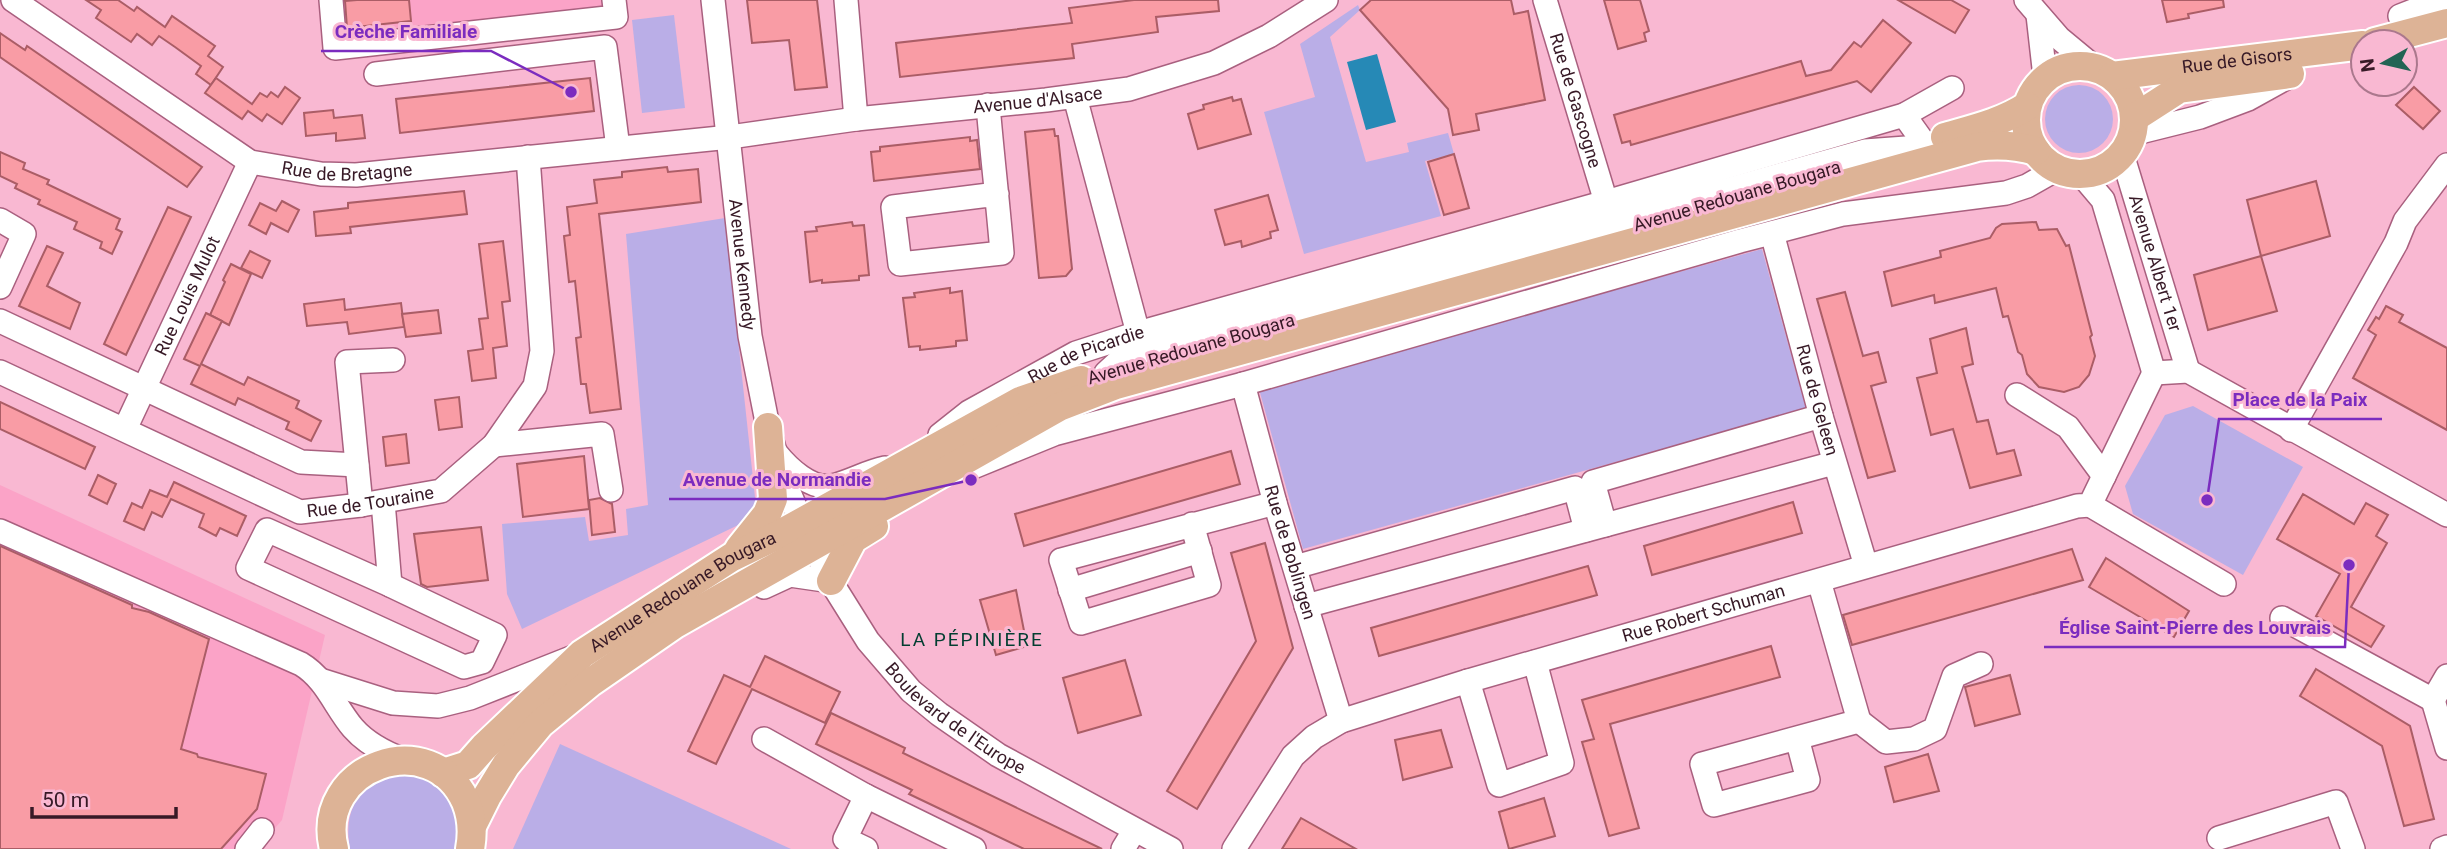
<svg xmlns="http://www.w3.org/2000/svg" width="2447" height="849" viewBox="0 0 2447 849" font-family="Roboto,sans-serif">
<rect width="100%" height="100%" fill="#f9b8d2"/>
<g fill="#fba3c7">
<polygon points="326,0 613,0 615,18 331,49"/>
<polygon points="0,485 325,635 282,820 257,849 0,849"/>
</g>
<g fill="#baaee7">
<polygon points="1358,5 1360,10 1330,37 1366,162 1409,152 1407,143 1448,133 1454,154 1425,161 1441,216 1304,254 1264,112 1315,97 1300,44"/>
<polygon points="674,15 685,108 642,113 632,20"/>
<circle cx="2079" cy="119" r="34"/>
<polygon points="725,218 757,516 522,629 507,594 502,524 585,517 589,541 628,535 626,509 648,505 626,234"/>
<polygon points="1762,249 1806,409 1303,549 1259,389"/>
<polygon points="2193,406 2303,467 2243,575 2133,514 2125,486 2165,415"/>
<polygon points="560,744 791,849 513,849"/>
<path d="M408,774C431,780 456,793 460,820C461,829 458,840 457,849H350C342,805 363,778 408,774Z"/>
</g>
<polygon fill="#2689b6" points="1377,54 1396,122 1366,130 1347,62"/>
<g fill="#f99ca5" stroke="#ab5d66" stroke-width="2">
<polygon points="86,0 118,0 134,11 137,7 165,27 172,16 215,46 208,56 223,67 211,85 196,74 201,66 175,47 159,36 152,45 137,34 131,42 96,18 101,10"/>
<polygon points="357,0 409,0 411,21 347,28 345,1"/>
<polygon points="747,0 817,0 827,87 795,90 789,40 752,43"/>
<polygon points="1134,0 1218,0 1219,11 1156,17 1158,32 1072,44 1074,58 900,77 896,43 1072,23 1069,8"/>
<polygon points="1371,0 1511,0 1514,14 1528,11 1545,100 1476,114 1479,130 1453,135 1448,109 1360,10"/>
<polygon points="1604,0 1640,0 1649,31 1644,33 1646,41 1618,49"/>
<polygon points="1898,0 1951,0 1969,10 1955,33"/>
<polygon points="2162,0 2223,0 2224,7 2188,14 2189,18 2167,22"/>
<polygon points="1883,20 1911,43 1871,92 1857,81 1631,145 1630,141 1622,143 1614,115 1801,61 1806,76 1831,70 1854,42 1861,47"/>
<polygon points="0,33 25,50 27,46 202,167 187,187 0,57"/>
<polygon points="216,78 252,104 260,93 267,97 271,92 278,97 285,87 300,98 282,124 267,114 262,121 248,111 242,119 205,93"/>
<polygon points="590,78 594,111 400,133 396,99"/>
<polygon points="2414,87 2440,111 2423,129 2396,105"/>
<polygon points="1232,97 1233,101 1241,99 1251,134 1198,149 1188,114 1204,109 1203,105"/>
<polygon points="333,110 334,118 362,115 365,138 336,141 336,133 306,136 304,113"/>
<polygon points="1054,129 1055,136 1058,136 1072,269 1066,276 1039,278 1025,132"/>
<polygon points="970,137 970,141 977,140 980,169 874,181 871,152 880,151 880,147"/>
<polygon points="0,152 25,163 23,169 49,180 47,184 120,219 116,229 122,232 112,254 100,248 102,242 74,229 77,222 38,204 40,200 15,188 17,184 0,176"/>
<polygon points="1454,154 1469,208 1444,215 1428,162"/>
<polygon points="667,167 668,172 698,169 701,202 599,214 621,409 590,413 586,384 581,384 576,338 581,337 575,281 569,282 564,236 570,235 567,207 597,203 594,180 622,177 622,172"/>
<polygon points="2316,181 2330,236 2261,256 2247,200"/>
<polygon points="464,191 467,214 350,227 351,233 316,236 314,212 348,208 348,203"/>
<polygon points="1268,195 1278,230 1270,232 1271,238 1242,247 1241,241 1225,245 1215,210"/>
<polygon points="282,201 299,210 288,232 271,223 266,234 249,225 260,203 276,211"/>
<polygon points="168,207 191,217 126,355 104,344"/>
<polygon points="852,222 853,226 864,225 869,275 859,276 859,280 822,283 822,280 810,282 805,232 817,231 816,227"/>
<polygon points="2036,222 2039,230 2057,229 2066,246 2069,245 2092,335 2090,337 2095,356 2089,375 2079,387 2064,392 2039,387 2027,374 2022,355 2018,352 2008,316 2003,317 1996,288 1935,303 1934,295 1892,306 1884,272 1941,257 1940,251 1990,238 1996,228 2002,224"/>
<polygon points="503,241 510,301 502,302 507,346 493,348 496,378 472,381 468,351 483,349 479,319 488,318 479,244"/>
<polygon points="47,246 63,253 47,286 80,303 70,329 19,306"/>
<polygon points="250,251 270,261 262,278 241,268"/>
<polygon points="2261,256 2277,311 2208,330 2194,275"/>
<polygon points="231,264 251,274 229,325 210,315 225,282 223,280"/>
<polygon points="950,288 950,293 962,291 967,340 956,341 956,346 920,350 920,346 909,347 903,298 915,297 914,293"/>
<polygon points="1845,292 1863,356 1878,352 1886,382 1871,386 1895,471 1868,478 1817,299"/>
<polygon points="344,299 345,310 401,303 404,327 349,334 347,322 307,326 304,304"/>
<polygon points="2386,306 2403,315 2399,322 2447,348 2447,430 2353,378 2376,335 2368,330 2376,317 2379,319"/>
<polygon points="438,310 441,333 406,337 402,314"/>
<polygon points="206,313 222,321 201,364 244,385 248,377 299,401 296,408 321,421 311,441 286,429 289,422 238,398 235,405 191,384 200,366 184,359"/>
<polygon points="1966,328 1973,364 1962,367 1977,422 1988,420 1997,454 2014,450 2021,475 1970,488 1953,429 1931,435 1917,378 1937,373 1930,339"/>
<polygon points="459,397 462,427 439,430 435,400"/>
<polygon points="0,402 95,447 85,469 0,429"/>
<polygon points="406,434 409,463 386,466 383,437"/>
<polygon points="1231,451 1240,484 1024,546 1015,514"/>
<polygon points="584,456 589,509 523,517 517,464"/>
<polygon points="98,475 116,484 107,504 89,495"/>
<polygon points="174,482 246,516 237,536 220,528 216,536 199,527 204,514 171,499 162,517 152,512 144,530 124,521 132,503 142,508 150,490 167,497"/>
<polygon points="2303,494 2354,524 2366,503 2388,515 2376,536 2387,543 2351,607 2384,626 2371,647 2316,616 2340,574 2277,539"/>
<polygon points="600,498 612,504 615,532 592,535 589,500"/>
<polygon points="1793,502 1802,533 1652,575 1644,546"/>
<polygon points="481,527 488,580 427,587 421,584 414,534"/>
<polygon points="1265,543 1293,648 1197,809 1167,791 1256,641 1231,553"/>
<polygon points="0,546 132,605 132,608 149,612 209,639 181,749 197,754 198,757 266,774 257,809 221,849 0,849"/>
<polygon points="2072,549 2083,580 1852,645 1843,615"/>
<polygon points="2106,558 2189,611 2174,637 2089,587"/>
<polygon points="1588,566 1597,595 1379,656 1371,628"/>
<polygon points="1016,590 1027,646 996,655 980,600"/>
<polygon points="1771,646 1780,677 1610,724 1639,828 1609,836 1582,742 1594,739 1582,700"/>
<polygon points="765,656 840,692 825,723 752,689 716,764 688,751 724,675 750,687"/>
<polygon points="1125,660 1141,715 1078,733 1063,678"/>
<polygon points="2316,669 2410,726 2434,819 2404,826 2382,746 2300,696"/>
<polygon points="2010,675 2020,714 1975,726 1965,687"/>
<polygon points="831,713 905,748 903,753 1102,849 1024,849 909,794 912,790 816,744"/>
<polygon points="1441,730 1452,767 1403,780 1395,740"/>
<polygon points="1928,754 1939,791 1894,802 1885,767"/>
<polygon points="1544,798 1555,836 1509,849 1499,812"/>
<polygon points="1301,818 1356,849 1282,849"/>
</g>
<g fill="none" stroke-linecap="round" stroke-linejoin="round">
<defs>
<g id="minor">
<path id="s1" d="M13,0L250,162L321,174L356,175L730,137L856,119L1046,100L1129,89L1214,63L1269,36L1326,0"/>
<polyline points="331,0 335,48 616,17 614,0"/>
<path id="s2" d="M713,0L750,336L768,427L781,473L801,521L833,585L868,641L911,691L939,714L998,755L1171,849"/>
<polyline points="846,0 856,119"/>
<path id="s3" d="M1545,0L1606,202"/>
<polyline points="2026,0 2059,38 2094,67"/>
<polyline points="2038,15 2045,77"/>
<polyline points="2400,16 2441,0"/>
<polyline points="376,74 605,47 618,148"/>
<polyline points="1075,97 1138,333"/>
<path d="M988,105C992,154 998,203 1002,253L900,264L893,207L997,194"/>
<polyline points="1904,115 1924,143"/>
<polyline points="2132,134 2200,117 2248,99 2286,78"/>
<path id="s4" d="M2122,154L2188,371"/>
<polyline points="2081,174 2103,200 2154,373"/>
<polyline points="0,220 24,234 0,287"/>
<path id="s5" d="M1772,233L1821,416L1866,566"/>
<polyline points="0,321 301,462 357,465"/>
<path id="s6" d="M0,372L300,512L361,505L441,491L494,445L535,386L542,351L528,157"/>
<polyline points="1106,373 1119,361 1865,151 1906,148"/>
<polyline points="2154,373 2188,371 2447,515"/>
<path id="s7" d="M1243,384L1275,503L1341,721"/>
<polyline points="2017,395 2068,427 2104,476"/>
<path id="s8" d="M125,429L250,162"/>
<polyline points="2291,430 2396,243 2405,221 2447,165"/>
<path id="s9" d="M940,435L969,412L1076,353L1138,333L1606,202L1904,115L1952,88"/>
<polyline points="494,445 602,434 611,490"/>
<path d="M776,453C788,468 811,490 832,486C850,482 866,472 885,468"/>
<polyline points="973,467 1054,434 1243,384 1740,241 1843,214 2006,193 2027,186 2057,169"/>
<polyline points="383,502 390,585"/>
<polyline points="361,505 347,362 393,360"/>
<polyline points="2090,505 2224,584"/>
<polyline points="1192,524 1209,585 1081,623 1061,560 1275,503"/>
<polyline points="1605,525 1593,482 1821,416"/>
<polygon points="267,530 390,585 495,635 482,662 464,667 248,568"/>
<path d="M0,531L301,664C326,679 335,707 353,728C367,744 385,753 404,760"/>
<polyline points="1295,567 1575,488 1586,530"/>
<polyline points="764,587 790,575 831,581"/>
<polyline points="1070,590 1200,551"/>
<polyline points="1306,606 1834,463"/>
<polyline points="2282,618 2433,700 2447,676"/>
<polyline points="320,680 393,703 438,706 470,698 576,656"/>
<polyline points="1468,681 1499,785 1562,763 1535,662"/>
<polyline points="2433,700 2447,748"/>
<polyline points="1859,721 1886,742 1914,739 1935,729 1954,676 1981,664"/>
<polyline points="1797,738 1808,780 1714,805 1702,764 1859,721 1819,581"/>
<polyline points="764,739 866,796 845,839 866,849"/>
<polyline points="866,796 974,849"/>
<polyline points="2219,838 2336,802 2353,849"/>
<polyline points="247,849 262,830"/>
<polyline points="1123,849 1134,831"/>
<path id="s10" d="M1234,849L1293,756L1314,737L1341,721L1468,681L2077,506L2090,505L2154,373"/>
<polyline points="2442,849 2447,847"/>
</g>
<g id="major">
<polyline points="2375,42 2447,23"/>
<circle cx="2080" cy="120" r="54"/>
<path id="s11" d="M2112,76L2363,45"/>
<polyline points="2134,118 2179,89 2290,74"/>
<path d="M1945,137C1973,129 2003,122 2027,106"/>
<polyline points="739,549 767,514 773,499 768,427"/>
<polyline points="831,581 853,539 874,526"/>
<path id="s12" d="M443,773L468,765L484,747L582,654L732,557L780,534L1020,401L1081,380"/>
<path d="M472,826L487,796L506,765L540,724L591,682L675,624L1059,407L1116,385L1977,147C1998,144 2015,145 2036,151"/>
<path d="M334,849C313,766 432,724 466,802C472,817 473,833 470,849"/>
</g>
</defs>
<use href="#minor" stroke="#a9607f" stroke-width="26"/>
<use href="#major" stroke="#fff" stroke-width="32"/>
<use href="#minor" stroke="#fff" stroke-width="23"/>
<use href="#major" stroke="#ddb396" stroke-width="28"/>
</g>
<g text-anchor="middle" stroke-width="6" stroke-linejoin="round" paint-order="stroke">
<g font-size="18" fill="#371926" stroke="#f9b8d2">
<text dy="6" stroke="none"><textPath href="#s11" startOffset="126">Rue de Gisors</textPath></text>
<text dy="6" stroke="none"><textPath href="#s1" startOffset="1080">Avenue d'Alsace</textPath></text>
<text dy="6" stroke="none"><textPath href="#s3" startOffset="105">Rue de Gascogne</textPath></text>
<text dy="6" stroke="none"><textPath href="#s1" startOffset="385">Rue de Bretagne</textPath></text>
<text transform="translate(1737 196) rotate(-16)" y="6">Avenue Redouane Bougara</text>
<text dy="6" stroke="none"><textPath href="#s4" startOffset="114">Avenue Albert 1er</textPath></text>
<text dy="6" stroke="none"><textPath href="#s2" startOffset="266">Avenue Kennedy</textPath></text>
<text dy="6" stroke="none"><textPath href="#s8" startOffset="147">Rue Louis Mulot</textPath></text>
<text transform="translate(1191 349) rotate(-16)" y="6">Avenue Redouane Bougara</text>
<text dy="6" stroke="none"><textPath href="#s9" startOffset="168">Rue de Picardie</textPath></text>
<text dy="6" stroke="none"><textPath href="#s5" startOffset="173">Rue de Geleen</textPath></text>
<text dy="6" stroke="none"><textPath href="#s6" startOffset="402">Rue de Touraine</textPath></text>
<text dy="6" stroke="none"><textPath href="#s7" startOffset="175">Rue de Boblingen</textPath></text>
<text dy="6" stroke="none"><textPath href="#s12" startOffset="304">Avenue Redouane Bougara</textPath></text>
<text dy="6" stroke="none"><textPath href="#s10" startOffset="548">Rue Robert Schuman</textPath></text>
<text dy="6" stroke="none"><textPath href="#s2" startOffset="786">Boulevard de l'Europe</textPath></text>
</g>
<g font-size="19" letter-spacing="2" fill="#033e31" stroke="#f9b8d2">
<text x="972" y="646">LA PÉPINIÈRE</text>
</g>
</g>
<path fill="none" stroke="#7b2cbf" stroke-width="2.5" d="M571 92L491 51H321M2207 500L2219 419H2382M971 480L885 499H669M2349 565L2345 647H2044"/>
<g fill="#7b2cbf" stroke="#f9b8d2" stroke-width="2.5">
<circle cx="571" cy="92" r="7"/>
<circle cx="2207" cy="500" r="7"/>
<circle cx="971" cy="480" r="7"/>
<circle cx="2349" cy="565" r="7"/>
</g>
<g font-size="19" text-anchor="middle" font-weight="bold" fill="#7b2cbf" stroke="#f9b8d2" stroke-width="6" stroke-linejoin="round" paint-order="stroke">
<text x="406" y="38">Crèche Familiale</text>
<text x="2300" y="406">Place de la Paix</text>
<text x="777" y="486">Avenue de Normandie</text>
<text x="2195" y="634">Église Saint-Pierre des Louvrais</text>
</g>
<g transform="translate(2384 63) rotate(262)"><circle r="33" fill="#f9b8d2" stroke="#ab788d" stroke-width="2"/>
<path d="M0-5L12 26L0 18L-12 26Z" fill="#226454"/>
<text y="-10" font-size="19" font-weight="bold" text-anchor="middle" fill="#371926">N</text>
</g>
<path d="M32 807v10h144v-10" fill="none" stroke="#371926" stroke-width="3.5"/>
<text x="42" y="807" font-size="21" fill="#371926" stroke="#f9b8d2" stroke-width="5" paint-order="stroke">50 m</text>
</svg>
